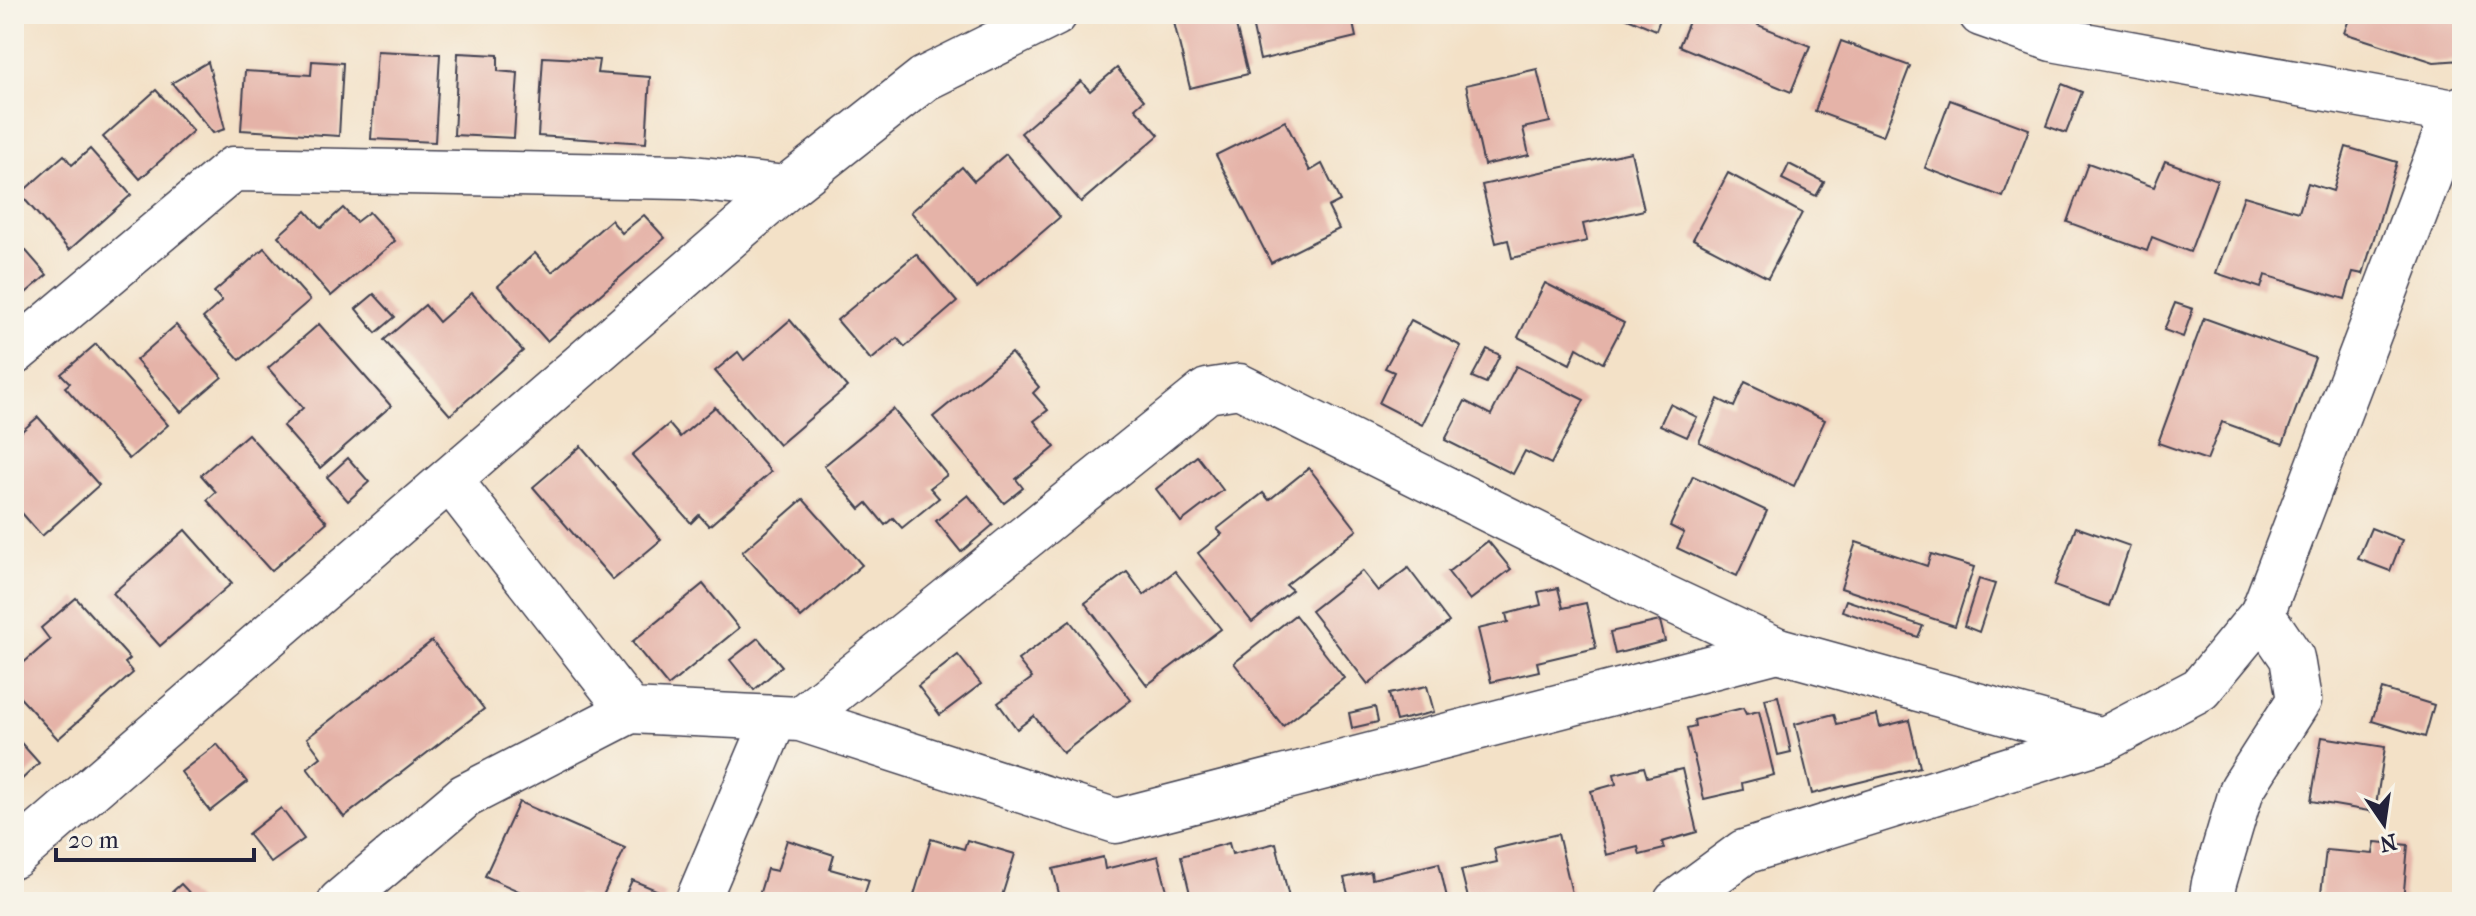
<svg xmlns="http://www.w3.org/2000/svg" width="2476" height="916" viewBox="0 0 2476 916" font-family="'IM FELL French Canon',serif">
<rect width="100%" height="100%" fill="#f7f3e8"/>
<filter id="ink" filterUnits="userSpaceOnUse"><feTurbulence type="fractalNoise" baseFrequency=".0125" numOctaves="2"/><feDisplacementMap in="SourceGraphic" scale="16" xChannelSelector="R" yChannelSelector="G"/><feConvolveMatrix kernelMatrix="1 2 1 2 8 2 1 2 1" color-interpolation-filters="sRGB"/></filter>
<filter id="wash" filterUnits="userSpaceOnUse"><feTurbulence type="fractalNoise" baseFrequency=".006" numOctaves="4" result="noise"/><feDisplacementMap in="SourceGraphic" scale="32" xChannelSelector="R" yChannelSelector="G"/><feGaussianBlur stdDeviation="1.8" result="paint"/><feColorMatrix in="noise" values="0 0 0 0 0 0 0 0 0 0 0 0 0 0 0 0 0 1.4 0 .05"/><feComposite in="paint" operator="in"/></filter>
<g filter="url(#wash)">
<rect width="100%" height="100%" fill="#f3e1c7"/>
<g id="blocks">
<g fill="#e5b3a8">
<polygon points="1172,14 1233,14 1248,74 1190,88"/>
<polygon points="1250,14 1351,14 1356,37 1260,60"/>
<polygon points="1618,14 1662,14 1656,30"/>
<polygon points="1692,14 1763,14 1758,25 1810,46 1791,92 1679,46"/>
<polygon points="2351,14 2462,14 2462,60 2434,62 2344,33"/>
<polygon points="1841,41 1910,66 1883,136 1815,111"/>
<polygon points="377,51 440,54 435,142 371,139"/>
<polygon points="458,53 498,55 498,71 518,73 514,138 454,135"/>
<polygon points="543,57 599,60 597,73 650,77 646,143 538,136"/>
<polygon points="312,61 343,63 339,136 241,130 245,71 311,75"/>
<polygon points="208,62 225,129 213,133 172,83"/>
<polygon points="1117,68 1144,100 1135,108 1159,135 1081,202 1021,133 1081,81 1090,91"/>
<polygon points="1537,69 1550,122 1523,128 1529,155 1484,165 1466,85"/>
<polygon points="2062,84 2082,92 2066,133 2046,126"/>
<polygon points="156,90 193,131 140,179 103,137"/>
<polygon points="1950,100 2029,129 2003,197 1925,168"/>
<polygon points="1285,121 1310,171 1322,164 1340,201 1328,207 1339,229 1271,263 1216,155"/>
<polygon points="2346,147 2397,162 2363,274 2353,272 2345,299 2265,275 2261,288 2216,273 2244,196 2299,212 2308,183 2333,191"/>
<polygon points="90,149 131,195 69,250 20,194 64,155 72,165"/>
<polygon points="1631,152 1644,210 1583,224 1587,241 1512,258 1508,240 1496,243 1482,185"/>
<polygon points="1006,154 1060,217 977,288 911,212 962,167 974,181"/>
<polygon points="2165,161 2217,180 2190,252 2152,237 2147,251 2067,222 2088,163 2154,187"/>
<polygon points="1789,164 1824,182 1816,196 1782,179"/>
<polygon points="1728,173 1802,213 1768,278 1693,239"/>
<polygon points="343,208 356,222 369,212 395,241 331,296 278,236 306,211 321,228"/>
<polygon points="644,215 665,238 547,341 498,286 535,253 552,272 611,220 622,233"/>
<polygon points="14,237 47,275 14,303"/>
<polygon points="264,248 310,300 240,360 203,318 222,301 214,292"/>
<polygon points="916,254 957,302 905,347 897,338 871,360 837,320"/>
<polygon points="1545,283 1624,323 1603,363 1577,348 1570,364 1518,337"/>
<polygon points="472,293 523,351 450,415 384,340 425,305 439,322"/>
<polygon points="374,294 395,317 376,333 356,309"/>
<polygon points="2175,303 2193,309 2183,337 2164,330"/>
<polygon points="2204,318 2315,358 2283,444 2222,422 2207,460 2158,443"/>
<polygon points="790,320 847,387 779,445 715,371 738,352 744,360"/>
<polygon points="1411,320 1461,346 1422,425 1379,403 1394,372 1385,368"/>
<polygon points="319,324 391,406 320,468 283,426 303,408 268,368"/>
<polygon points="176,325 222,377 181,412 136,360"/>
<polygon points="96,344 168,425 129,459 65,387 70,383 61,374"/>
<polygon points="1487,349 1500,355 1486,383 1472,377"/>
<polygon points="1011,353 1039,387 1033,393 1048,410 1034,421 1055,447 1016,479 1023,488 1004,503 933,417"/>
<polygon points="1516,366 1584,400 1551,464 1525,451 1513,474 1445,440 1465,401 1491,415"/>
<polygon points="1745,382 1825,420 1794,486 1699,442 1718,399 1734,407"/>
<polygon points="1670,404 1697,417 1687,437 1660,425"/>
<polygon points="715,407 771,472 709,526 699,515 691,523 632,455 669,424 680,437"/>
<polygon points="893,409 947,475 930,488 939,498 902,528 893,518 885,525 867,503 860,509 824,466"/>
<polygon points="38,417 99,485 42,536 14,504 14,450 16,448 14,438"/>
<polygon points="248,434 327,522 271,571 207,500 216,492 201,475"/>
<polygon points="581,446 661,540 613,580 533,487"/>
<polygon points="1197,456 1223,490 1181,522 1156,489"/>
<polygon points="348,458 369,482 348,501 327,477"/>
<polygon points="1309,468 1357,530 1286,585 1292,590 1252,622 1198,553 1222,534 1217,529 1263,493 1269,500"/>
<polygon points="1693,476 1767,511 1737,576 1677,548 1684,533 1670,526"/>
<polygon points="968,495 993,525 961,552 936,521"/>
<polygon points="803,499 862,565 801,618 742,552"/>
<polygon points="2076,527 2130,546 2109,606 2054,586"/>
<polygon points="2371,528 2402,540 2390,571 2358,559"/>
<polygon points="185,530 232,583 160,646 113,593"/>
<polygon points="1488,541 1511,569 1470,600 1448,572"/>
<polygon points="1856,542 1927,566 1931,554 1974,567 1955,626 1841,588"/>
<polygon points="1408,568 1449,622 1368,684 1311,611 1362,571 1378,591"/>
<polygon points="1175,571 1221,629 1147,685 1085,603 1127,572 1144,595"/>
<polygon points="1979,579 1995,584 1979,632 1964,626"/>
<polygon points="703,584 739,628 668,686 632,642"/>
<polygon points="1558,588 1563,608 1586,603 1596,648 1537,662 1539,671 1491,682 1478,629 1508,622 1506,614 1541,605 1538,592"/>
<polygon points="76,598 130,659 125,663 133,673 58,739 14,691 14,671 50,640 41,628"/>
<polygon points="1846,600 1923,626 1918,637 1842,611"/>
<polygon points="1295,615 1344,678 1283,726 1234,663"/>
<polygon points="1070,621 1131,700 1063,753 1034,716 1017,729 998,703 1032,678 1018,660"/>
<polygon points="1660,621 1665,641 1615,654 1610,632"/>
<polygon points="758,638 782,666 754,690 730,660"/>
<polygon points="432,641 484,709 344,817 307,768 321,757 307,738"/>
<polygon points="958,655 981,684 940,715 918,686"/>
<polygon points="1427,686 1434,712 1396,721 1389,694"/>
<polygon points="2382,689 2434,705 2425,737 2372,721"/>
<polygon points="1778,696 1791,752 1778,755 1765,699"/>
<polygon points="1375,707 1378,722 1352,728 1349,713"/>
<polygon points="1743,708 1746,714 1759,711 1774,775 1742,783 1743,790 1704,799 1687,728 1695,726 1694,720"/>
<polygon points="1834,714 1837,724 1877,715 1880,727 1909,720 1920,767 1812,794 1795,724"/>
<polygon points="14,735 39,763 16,785 14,783"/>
<polygon points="2322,737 2385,747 2375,812 2311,801"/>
<polygon points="217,744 247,782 210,811 181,772"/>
<polygon points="1644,767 1647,777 1682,769 1697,832 1662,842 1664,849 1640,855 1638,847 1606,855 1591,791 1616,784 1614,774"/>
<polygon points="519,802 625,848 600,902 577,894 574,902 543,902 485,876"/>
<polygon points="281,808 304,839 271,863 248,834"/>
<polygon points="1558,834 1574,902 1469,902 1461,870 1497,862 1494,849"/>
<polygon points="931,839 964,849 967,840 1015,854 1000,902 912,902"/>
<polygon points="787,840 834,855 830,869 869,880 862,902 757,902 767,869 777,871"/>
<polygon points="2375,842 2408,845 2403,902 2320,902 2326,850 2373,854"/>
<polygon points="1229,843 1232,854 1276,843 1290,902 1192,902 1181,856"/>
<polygon points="1158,856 1170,902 1061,902 1053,869 1103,857 1105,869"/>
<polygon points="1439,863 1448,902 1350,902 1344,878 1371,872 1372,879"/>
<polygon points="632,880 666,894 663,902 622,902"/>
<polygon points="181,884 198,902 161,902"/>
</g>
</g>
</g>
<g filter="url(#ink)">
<use href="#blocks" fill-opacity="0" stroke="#413f50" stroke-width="2"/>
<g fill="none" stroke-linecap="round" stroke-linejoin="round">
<defs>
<g id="street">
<polyline points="1981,14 2052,39 2454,112 2462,108"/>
<polyline points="14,353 233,169 684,177 786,188"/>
<polyline points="450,480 630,711 800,719 1116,821 1778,650"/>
<polyline points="800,719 1207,391 1239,386 1658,594 1778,650 2103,740"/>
<polyline points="14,856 786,188 924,79 1055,14"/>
<polyline points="340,902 465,796 630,711"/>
<polyline points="697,902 775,718"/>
<polyline points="1676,902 1744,852 2103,740 2200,689 2262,614"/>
<polyline points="2211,902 2214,883 2242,789 2299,700 2292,658 2262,614 2454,112"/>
</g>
</defs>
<use href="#street" stroke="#413f50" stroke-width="47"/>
<use href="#street" stroke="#fff" stroke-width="44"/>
</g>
</g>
<rect width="2476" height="916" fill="none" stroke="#f7f3e8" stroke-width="48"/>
<g transform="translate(2384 824) rotate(167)" stroke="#f7f3e8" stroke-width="6" paint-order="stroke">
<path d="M0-6L14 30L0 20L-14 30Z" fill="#22223b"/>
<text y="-12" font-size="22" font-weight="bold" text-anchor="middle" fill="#22223b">N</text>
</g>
<path d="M56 848v12h198v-12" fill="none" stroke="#22223b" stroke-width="4"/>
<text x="68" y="848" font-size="24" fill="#22223b" stroke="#f7f3e8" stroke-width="6" paint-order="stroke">20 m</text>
</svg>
